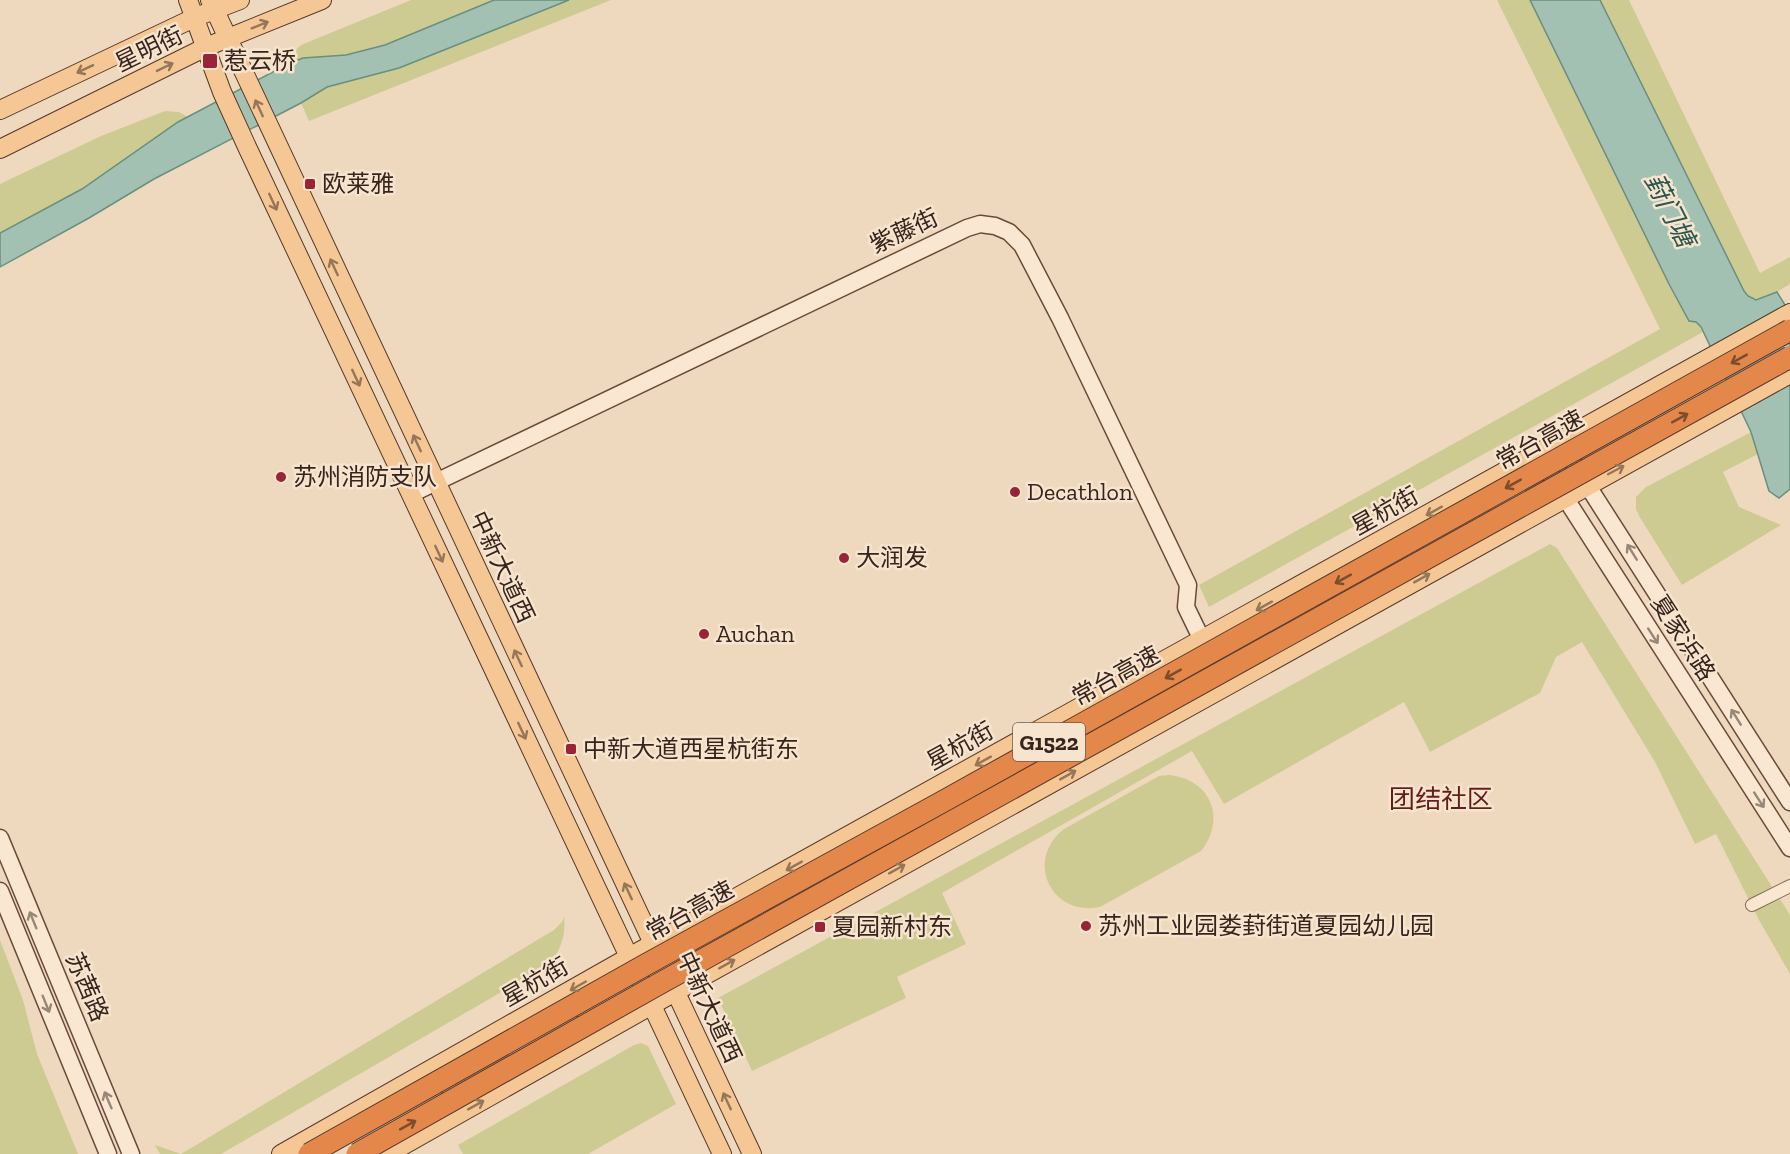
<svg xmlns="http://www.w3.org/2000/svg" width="1790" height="1154" viewBox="0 0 1790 1154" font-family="'Zilla Slab','Noto Sans SC',serif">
<rect width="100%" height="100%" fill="#efd9be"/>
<g fill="#cdcb92">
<polygon points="411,0 494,0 385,45 346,55 303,58 288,64 295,51 301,45"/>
<polygon points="569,0 611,0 309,121 301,103 327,87 399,68"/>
<polygon points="1497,0 1530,0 1669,284 1703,332 1209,607 1199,585 1660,329"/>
<path d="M1600,0H1629L1760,273L1790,257V284C1776,292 1757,309 1744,291Z"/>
<polygon points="165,111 179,112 188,117 82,189 0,233 0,184 101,136"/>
<polygon points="1751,432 1758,454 1723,472 1739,507 1781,525 1682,585 1639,516 1636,509 1636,497 1646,487"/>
<polygon points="1550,544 1557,548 1790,915 1790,974 1759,920 1716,834 1695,844 1655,762 1582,642 1556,657 1540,693 1430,752 1404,702 1224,804 1192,751 942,893 966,944 897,977 906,998 752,1071 718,998"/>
<path d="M1169,775C1210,779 1227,818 1201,851L1100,907C1051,917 1024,860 1064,829L1159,776Z"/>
<path d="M564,917C566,935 561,949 550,964L221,1154H160L155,1145L181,1154L554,930L562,922Z"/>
<polygon points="0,940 23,1000 37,1054 78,1154 0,1154"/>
<polygon points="641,1043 648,1046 676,1104 588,1154 463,1154 458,1145 634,1045"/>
</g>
<g fill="#a2c1b3" stroke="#698f7f" stroke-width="1.5">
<polygon points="494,0 569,0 399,68 327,87 301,103 154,179 89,218 0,267 0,233 82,189 178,122 288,64 303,58 346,55 385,45"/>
<polygon points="1530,0 1600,0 1744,291 1748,296 1756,300 1777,292 1790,313 1790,489 1779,498 1769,491 1751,432 1701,327 1696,322 1689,321 1669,284"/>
</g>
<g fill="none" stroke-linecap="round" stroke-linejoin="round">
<defs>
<polyline id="street" points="1752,905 1790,886"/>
<g id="secondary">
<polyline points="1561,444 1790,802"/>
<polyline points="1539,457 1790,848"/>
<polyline points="411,494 967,228 980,224 995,226 1009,232 1022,245 1060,318 1188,585 1186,607 1202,640"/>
<polyline points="0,838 131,1154"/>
<polyline points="0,891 108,1154"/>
</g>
<g id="primary">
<polyline points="188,0 222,92 248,149 722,1154"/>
<polyline points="210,0 658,954"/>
<polyline points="0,110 196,17 240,0"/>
<polyline points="0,149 206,47 322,0"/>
<polyline points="767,912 810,888 824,864"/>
<polyline points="671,982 752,1154"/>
<polyline points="446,1111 454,1086 570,1022"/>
<polyline points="281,1154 629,957 1790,313"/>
<polyline points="388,1154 675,992 1790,374"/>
</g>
</defs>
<use href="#street" stroke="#886956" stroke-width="14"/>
<use href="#secondary" stroke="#6a4a3a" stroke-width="19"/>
<use href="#primary" stroke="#55382b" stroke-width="20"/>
<use href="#street" stroke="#fae7d1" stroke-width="12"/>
<use href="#secondary" stroke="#fae7d1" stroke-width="16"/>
<use href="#primary" stroke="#f5c794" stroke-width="18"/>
<defs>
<g id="highway-bridge">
<polyline points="309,1154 647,964 942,802 1790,330"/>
<polyline points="357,1154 657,985 1790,357"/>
</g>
</defs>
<use href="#highway-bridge" stroke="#55382b" stroke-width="23" stroke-linecap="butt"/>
<use href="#highway-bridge" stroke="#e3874a" stroke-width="21"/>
</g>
<defs><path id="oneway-shaft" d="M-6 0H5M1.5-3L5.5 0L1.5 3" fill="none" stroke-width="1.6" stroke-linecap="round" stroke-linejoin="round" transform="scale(1.5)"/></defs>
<g stroke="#967658">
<use href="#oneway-shaft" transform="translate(260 25) rotate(-22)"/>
<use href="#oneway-shaft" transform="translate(165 67) rotate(-26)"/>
<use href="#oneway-shaft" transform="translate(85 69) rotate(155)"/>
<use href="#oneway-shaft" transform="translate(259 108) rotate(-115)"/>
<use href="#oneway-shaft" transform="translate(273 202) rotate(65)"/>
<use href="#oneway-shaft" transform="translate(334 267) rotate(-115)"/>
<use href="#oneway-shaft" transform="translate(356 378) rotate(65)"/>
<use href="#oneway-shaft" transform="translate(417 443) rotate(-115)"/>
<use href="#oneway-shaft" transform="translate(1616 470) rotate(-28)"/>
<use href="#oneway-shaft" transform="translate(1434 511) rotate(151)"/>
<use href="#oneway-shaft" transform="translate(439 554) rotate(65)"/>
<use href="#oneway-shaft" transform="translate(1422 578) rotate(-29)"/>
<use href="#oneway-shaft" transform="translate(1264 606) rotate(151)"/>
<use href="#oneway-shaft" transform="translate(518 658) rotate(-115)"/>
<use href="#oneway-shaft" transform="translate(522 731) rotate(65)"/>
<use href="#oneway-shaft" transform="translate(983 761) rotate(151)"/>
<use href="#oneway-shaft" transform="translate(1068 775) rotate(-29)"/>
<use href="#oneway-shaft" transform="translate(794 866) rotate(151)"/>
<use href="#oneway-shaft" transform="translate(897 869) rotate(-29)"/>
<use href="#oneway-shaft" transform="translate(628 891) rotate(-115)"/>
<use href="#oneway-shaft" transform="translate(727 964) rotate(-29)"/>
<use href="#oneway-shaft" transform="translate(578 986) rotate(150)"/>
<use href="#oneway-shaft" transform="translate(727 1101) rotate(-115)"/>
<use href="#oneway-shaft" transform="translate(476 1105) rotate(-29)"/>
</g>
<g stroke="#7c4c2e">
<use href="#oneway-shaft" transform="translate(1739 359) rotate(151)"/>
<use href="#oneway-shaft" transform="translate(1680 418) rotate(-29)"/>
<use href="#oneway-shaft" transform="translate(1513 484) rotate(151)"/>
<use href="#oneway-shaft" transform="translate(1343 579) rotate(151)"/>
<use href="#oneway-shaft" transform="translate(1173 674) rotate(151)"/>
<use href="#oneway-shaft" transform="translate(408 1125) rotate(-29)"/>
</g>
<g stroke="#988676">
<use href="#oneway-shaft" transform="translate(1632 552) rotate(-122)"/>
<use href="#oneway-shaft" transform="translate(1653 636) rotate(57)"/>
<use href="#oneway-shaft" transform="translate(1736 717) rotate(-122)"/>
<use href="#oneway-shaft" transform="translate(1759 800) rotate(57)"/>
<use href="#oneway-shaft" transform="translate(33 920) rotate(-112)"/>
<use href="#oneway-shaft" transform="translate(46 1004) rotate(68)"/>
<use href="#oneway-shaft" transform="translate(108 1100) rotate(-113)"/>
</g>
<g fill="#992438" stroke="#f6e4ce" stroke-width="2">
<rect x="202" y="53" width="16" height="16" rx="3"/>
<rect x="304" y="178" width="12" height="12" rx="3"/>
<circle cx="281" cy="477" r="6"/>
<circle cx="1015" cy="492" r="6"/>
<circle cx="844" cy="558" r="6"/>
<circle cx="704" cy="634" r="6"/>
<rect x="565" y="743" width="12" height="12" rx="3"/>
<circle cx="1086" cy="926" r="6"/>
<rect x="814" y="921" width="12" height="12" rx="3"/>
</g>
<g text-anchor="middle" stroke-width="5" stroke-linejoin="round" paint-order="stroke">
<rect fill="#f6e4ce" stroke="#705e51" stroke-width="1.5" x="1013" y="723" width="72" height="38" rx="4.5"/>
<g font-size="22" font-weight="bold" fill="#37241c">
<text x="1049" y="750">G1522</text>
</g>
<g font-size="24" fill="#37241c" stroke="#f6e4ce">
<text transform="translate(149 49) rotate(-26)" y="8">星明街</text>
<text transform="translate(904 231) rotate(-25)" y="8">紫藤街</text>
<text transform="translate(1540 440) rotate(-29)" y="8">常台高速</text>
<text transform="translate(1385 511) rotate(-29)" y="8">星杭街</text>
<text transform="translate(502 567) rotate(65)" y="8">中新大道西</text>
<text transform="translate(1683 638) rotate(57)" y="8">夏家浜路</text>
<text transform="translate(1116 676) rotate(-29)" y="8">常台高速</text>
<text transform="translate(960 746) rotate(-29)" y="8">星杭街</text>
<text transform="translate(690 911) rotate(-29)" y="8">常台高速</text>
<text transform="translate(535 982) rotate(-30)" y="8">星杭街</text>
<text transform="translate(87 987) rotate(67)" y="8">苏茜路</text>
<text transform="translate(709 1007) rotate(65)" y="8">中新大道西</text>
</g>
<g font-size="24" fill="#37241c" stroke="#f6e4ce" text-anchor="start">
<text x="224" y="69">惹云桥</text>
<text x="322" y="192">欧莱雅</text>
<text x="293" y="485">苏州消防支队</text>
<text x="1027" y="500">Decathlon</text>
<text x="856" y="566">大润发</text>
<text x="716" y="642">Auchan</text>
<text x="583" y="757">中新大道西星杭街东</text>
<text x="1098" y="934">苏州工业园娄葑街道夏园幼儿园</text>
<text x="832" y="935">夏园新村东</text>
</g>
<g font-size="26" font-style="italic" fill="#2a574d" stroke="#f6e4ce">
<text transform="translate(1670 210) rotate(63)" y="9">葑门塘</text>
</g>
<g font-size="26" fill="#651d19" stroke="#f6e4ce">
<text x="1441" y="808">团结社区</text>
</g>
</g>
</svg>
